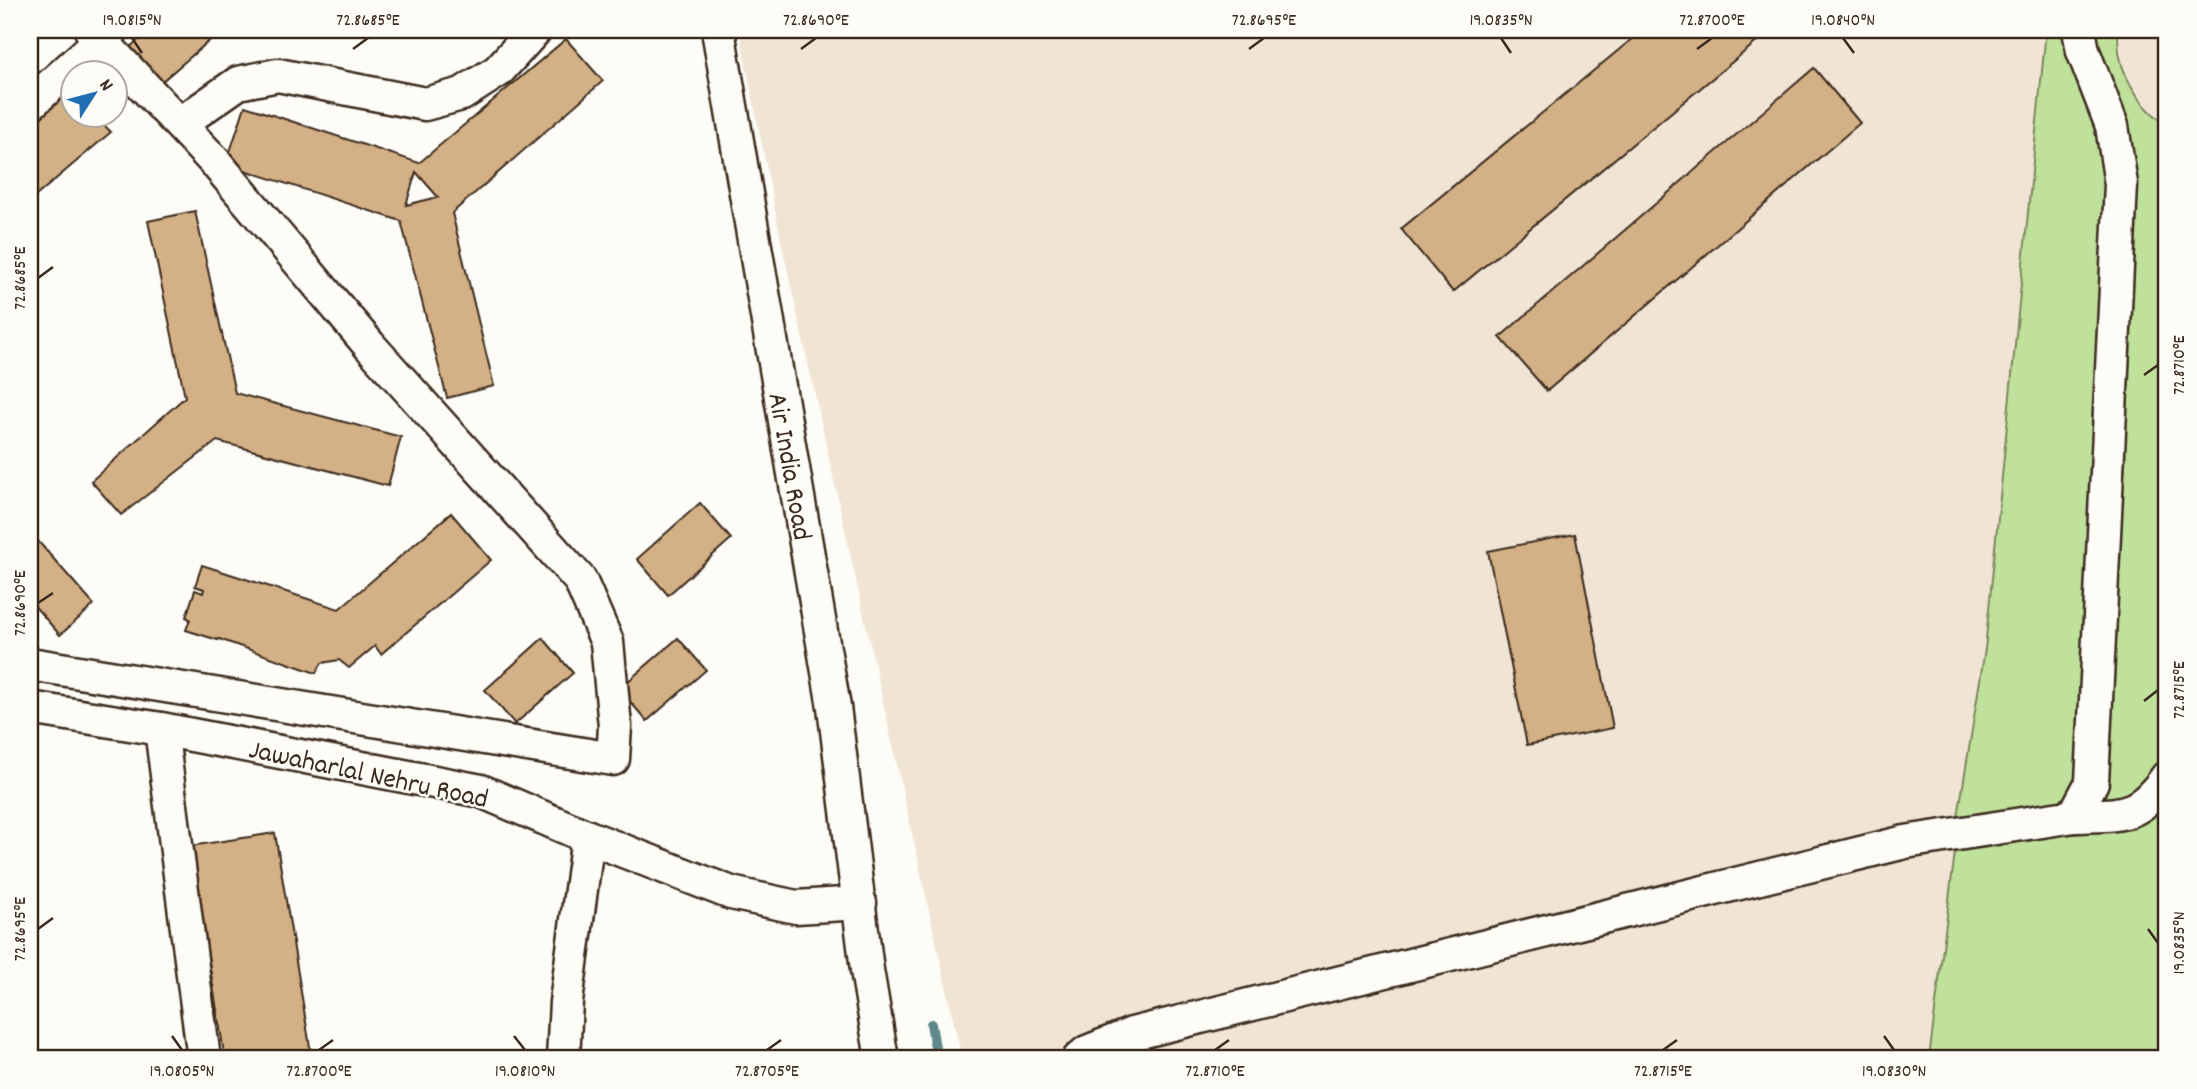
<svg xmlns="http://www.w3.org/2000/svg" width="2197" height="1089" viewBox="0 0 2197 1089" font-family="Dekko,sans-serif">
<rect width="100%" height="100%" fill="#fdfcf7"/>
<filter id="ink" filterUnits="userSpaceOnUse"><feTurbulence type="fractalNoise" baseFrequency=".0143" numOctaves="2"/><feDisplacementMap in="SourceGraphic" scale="14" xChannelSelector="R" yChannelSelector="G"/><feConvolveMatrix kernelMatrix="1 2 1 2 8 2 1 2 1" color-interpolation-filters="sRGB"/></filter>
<g filter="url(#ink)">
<polygon fill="#f0e5d5" points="739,30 2167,30 2167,1059 962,1059 783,250"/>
<g fill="#bfe19b" stroke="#7d865c" stroke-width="2">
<polygon points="2046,30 2062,30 2068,43 2102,137 2107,186 2075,784 2066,796 2052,807 1958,817 1985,649"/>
<path d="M2088,30H2118C2118,39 2118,49 2120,57C2125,82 2145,112 2167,124V735L2154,779L2138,795L2105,803L2135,181L2129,135L2107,85Z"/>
<polygon points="2167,802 2167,1059 1929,1059 1956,844 2133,829 2155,815"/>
</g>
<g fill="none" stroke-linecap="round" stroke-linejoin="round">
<polyline stroke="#5f888b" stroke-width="10" points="931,1024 937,1059"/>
</g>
<g fill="#d3b085" stroke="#3b2a1e" stroke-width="2" fill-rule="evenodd">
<polygon points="150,30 222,30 161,82 130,47"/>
<polygon points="1643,30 1771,30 1453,292 1401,229"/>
<path d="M566,39L603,81L452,213L494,386L447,398L401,221L226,164L245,106L419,163ZM416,172L438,197L406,205Z"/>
<polygon points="1814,68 1860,123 1547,391 1500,337"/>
<polygon points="69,88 74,93 74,116 95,116 111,132 30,201 30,124"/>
<polygon points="195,211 235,393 401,437 388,486 217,441 121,515 91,481 185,397 148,221"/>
<polygon points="700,503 731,539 668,595 637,559"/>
<polygon points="451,513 491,560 381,654 375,646 349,668 339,660 322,663 316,673 219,639 218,640 186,630 190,619 186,617 195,590 203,593 204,589 195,586 202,565 339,609"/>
<polygon points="30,532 94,605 60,635 30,601"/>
<polygon points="1575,534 1613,728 1527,745 1488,551"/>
<polygon points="543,638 573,673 515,724 485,690"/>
<polygon points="678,638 706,670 647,721 619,689"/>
<polygon points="275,833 312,1059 225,1059 190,846"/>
</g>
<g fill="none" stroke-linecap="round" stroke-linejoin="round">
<defs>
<g id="minor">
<polyline points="718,30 834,707 867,970 882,1059"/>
<polyline points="30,104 112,30"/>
<polyline points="181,123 238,83 278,75 425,104 462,94 498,71 535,30"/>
<polyline points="30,664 613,759 615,726 607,642 580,580 370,346 216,163 91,30"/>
<polyline points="30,708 161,729 481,791 588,837 731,893 796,907 860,903"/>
<polyline points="161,729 204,1059"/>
<path d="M2074,816C2122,814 2137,819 2167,777"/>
<polyline points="563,1059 566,1002 588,837"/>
<polyline points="1079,1059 1087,1052 1132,1034 1905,842 2074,816 2092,782 2121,184 2112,126 2083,51 2079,30"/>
</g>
</defs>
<use href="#minor" stroke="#3b2a1e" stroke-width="37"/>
<use href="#minor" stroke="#fdfcf7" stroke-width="32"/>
</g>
</g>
<path fill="none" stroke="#3b2a1e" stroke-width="2.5" d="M132,38L142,53M1501,38L1511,53M1843,38L1854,53M353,49L368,38M801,49L816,38M1249,49L1264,38M1697,49L1712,38M38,278L53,267M2144,375L2158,365M38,603L53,593M2144,701L2158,690M38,929L53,918M2148,929L2158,943M172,1036L182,1050M514,1036L525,1050M1884,1036L1894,1050M319,1050L333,1040M767,1050L781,1040M1215,1050L1229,1040M1663,1050L1677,1040"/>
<g text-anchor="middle" stroke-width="5" stroke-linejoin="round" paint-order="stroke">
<g font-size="28" fill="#3b2a1e" stroke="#fdfcf7">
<text transform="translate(792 466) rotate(80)" y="10">Air India Road</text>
<text transform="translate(369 772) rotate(12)" y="10">Jawaharlal Nehru Road</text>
</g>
</g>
<rect width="2197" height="1089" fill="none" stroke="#fdfcf7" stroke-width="77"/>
<g transform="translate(94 94) rotate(54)"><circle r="33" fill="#fdfcf7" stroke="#afa8a0" stroke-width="2"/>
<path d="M0-5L12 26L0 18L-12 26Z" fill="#1f6fb2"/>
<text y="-10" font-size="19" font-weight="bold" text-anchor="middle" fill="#3b2a1e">N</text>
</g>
<rect x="38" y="38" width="2120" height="1012" fill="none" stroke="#3b2a1e" stroke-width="2.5"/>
<g font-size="18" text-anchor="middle" fill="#3b2a1e">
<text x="132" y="25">19.0815°N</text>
<text x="368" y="25">72.8685°E</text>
<text x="816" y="25">72.8690°E</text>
<text x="1264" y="25">72.8695°E</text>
<text x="1501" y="25">19.0835°N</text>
<text x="1712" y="25">72.8700°E</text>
<text x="1843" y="25">19.0840°N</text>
<text transform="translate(19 278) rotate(-90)" y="6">72.8685°E</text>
<text transform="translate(2178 365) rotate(-90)" y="6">72.8710°E</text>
<text transform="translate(19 603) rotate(-90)" y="6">72.8690°E</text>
<text transform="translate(2178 690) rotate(-90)" y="6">72.8715°E</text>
<text transform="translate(19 929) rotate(-90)" y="6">72.8695°E</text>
<text transform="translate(2178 943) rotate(-90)" y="6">19.0835°N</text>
<text x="182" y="1076">19.0805°N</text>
<text x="319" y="1076">72.8700°E</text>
<text x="525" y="1076">19.0810°N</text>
<text x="767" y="1076">72.8705°E</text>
<text x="1215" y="1076">72.8710°E</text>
<text x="1663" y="1076">72.8715°E</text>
<text x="1894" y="1076">19.0830°N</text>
</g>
</svg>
